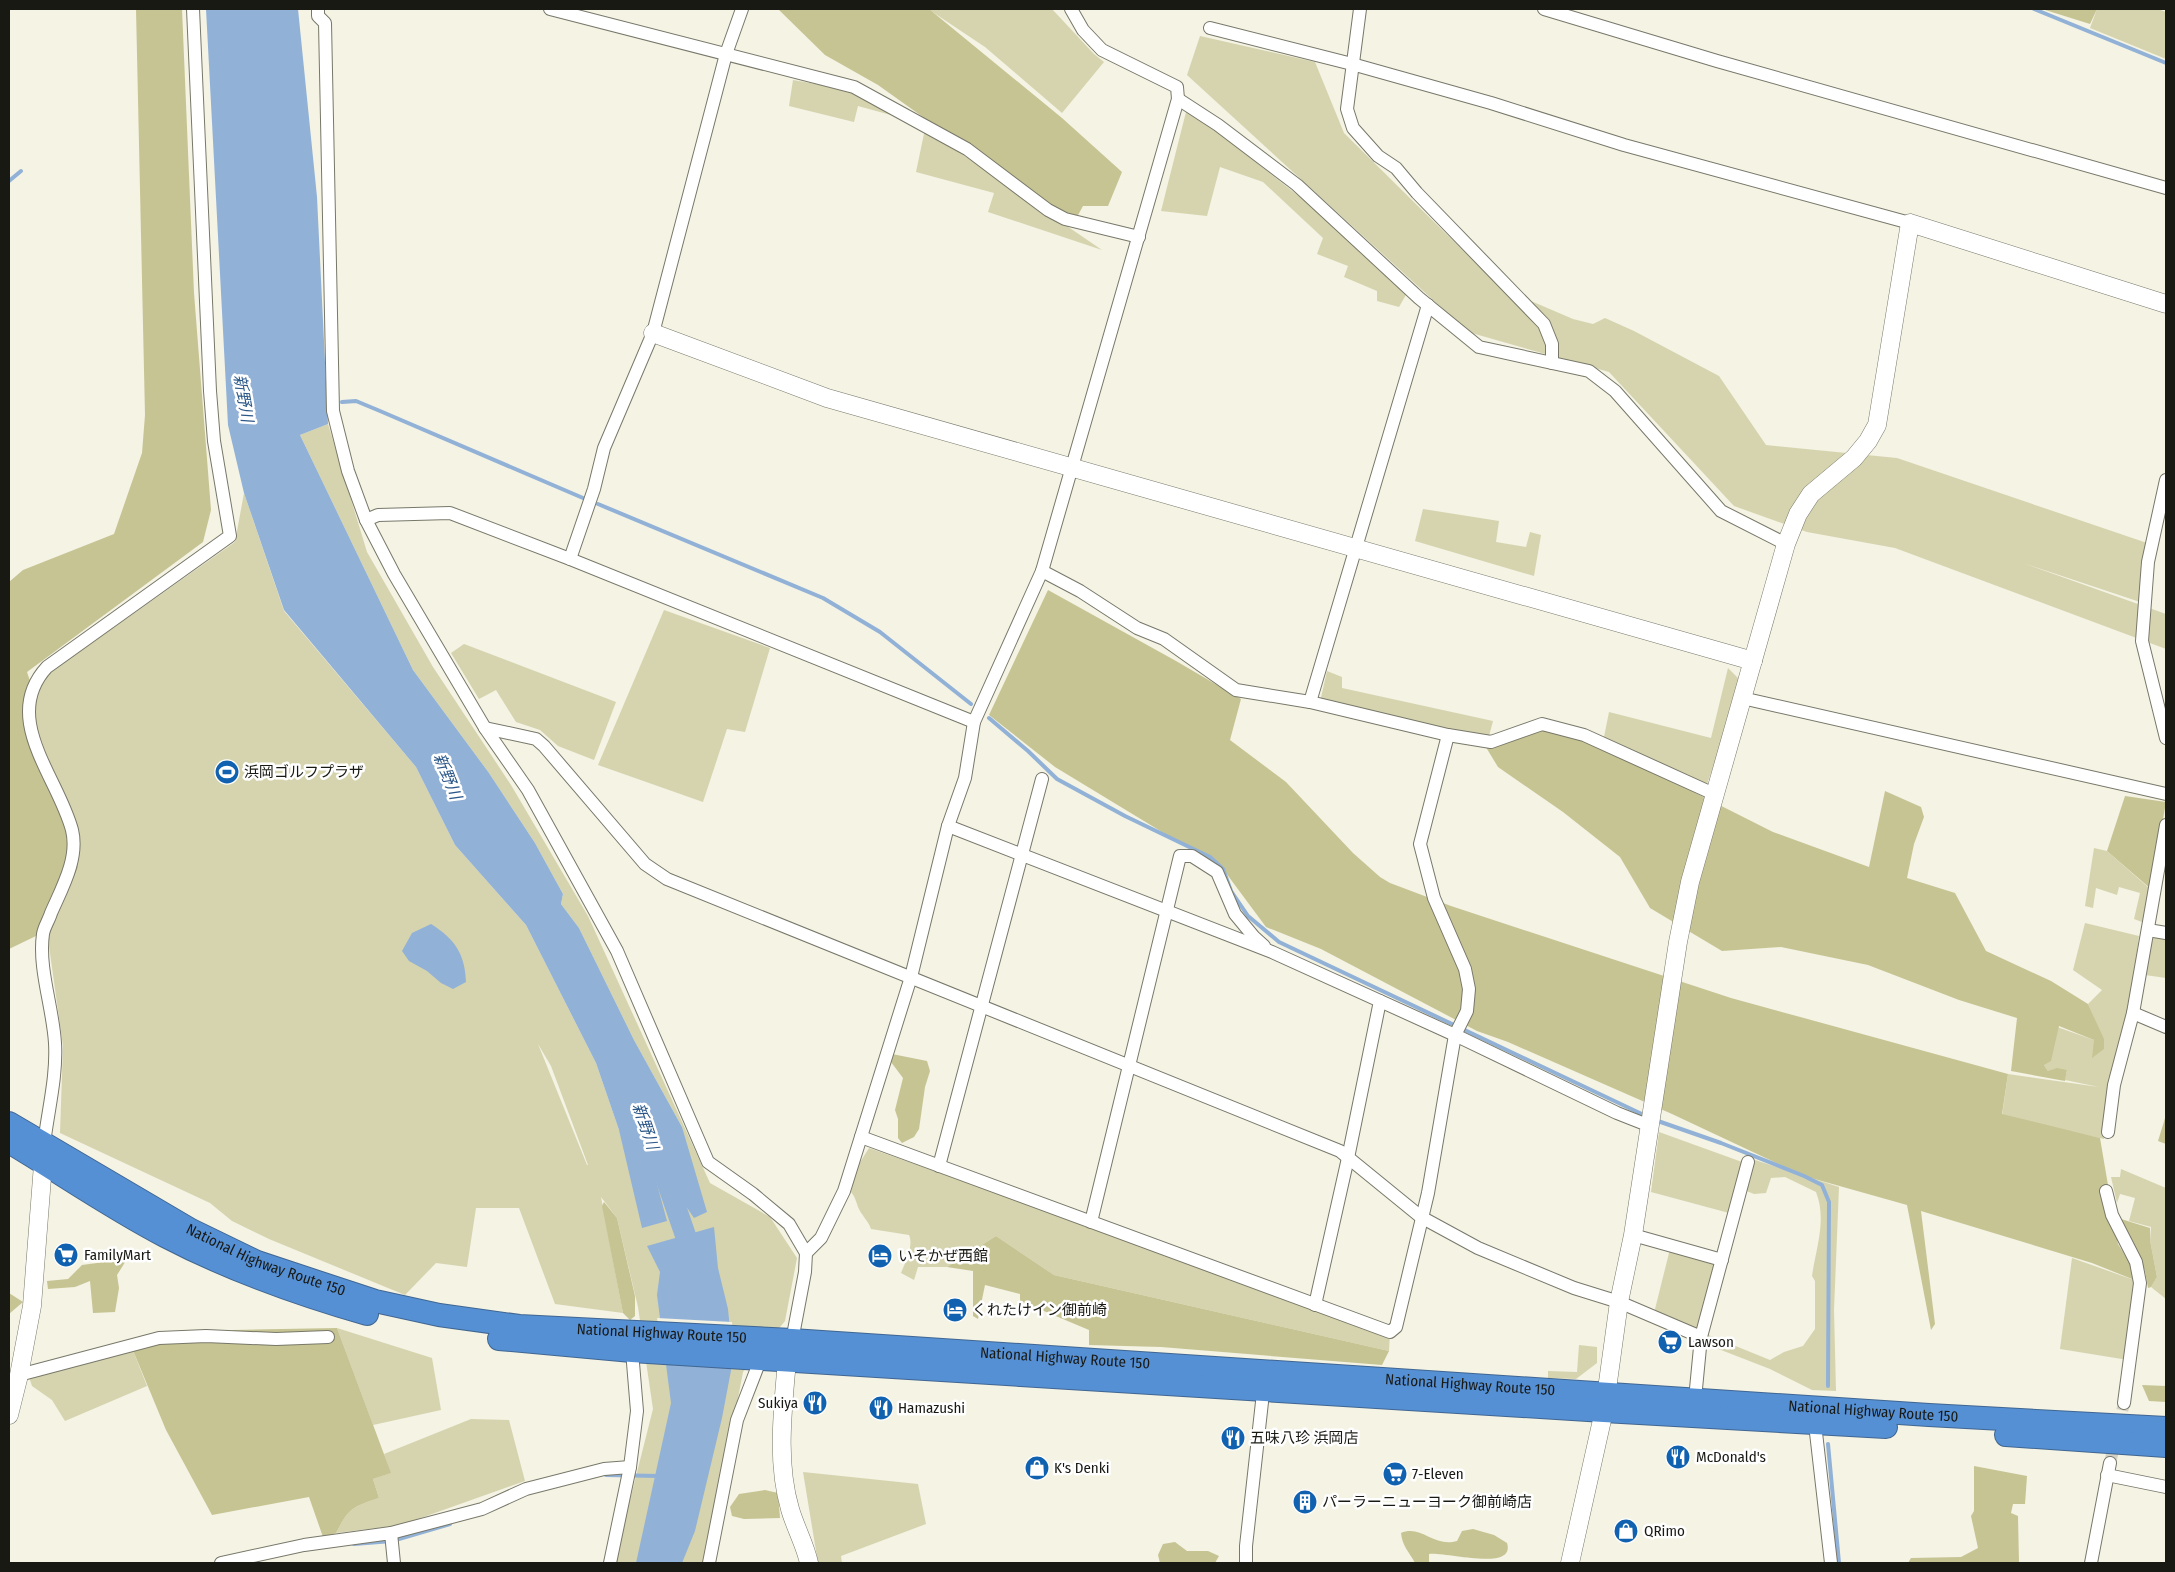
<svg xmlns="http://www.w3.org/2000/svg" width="2175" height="1572" viewBox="0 0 2175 1572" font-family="'Fira Sans Condensed','Noto Sans JP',sans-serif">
<rect width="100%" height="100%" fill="#f4f3e4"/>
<g fill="#d6d4ae" fill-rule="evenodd">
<polygon points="928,9 1052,9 1094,54 1104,62 1062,113 985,47"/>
<polygon points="2097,9 2158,9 2166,12 2166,59 2090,28"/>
<polygon points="1200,36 1315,62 1344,133 1501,288 1573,319 1593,324 1605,318 1634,331 1719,376 1766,445 1897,458 2147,543 2140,602 2023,563 2166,614 2166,649 1895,548 1807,532 1734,506 1609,372 1468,332 1187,75"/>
<polygon points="793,80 845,89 920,123 858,106 854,122 789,106"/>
<polygon points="1186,112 1192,112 1310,205 1407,293 1399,307 1377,301 1377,291 1344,277 1348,266 1317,254 1323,238 1263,182 1220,167 1207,216 1161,211"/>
<polygon points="925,129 1102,250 988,212 994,193 916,172"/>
<path d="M328,424L367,552L433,667L511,785L588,916L710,1183L770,1217L797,1258L785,1321L743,1372L727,1456L710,1563H614L653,1409L638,1307L617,1218L601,1197L623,1313L555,1304L519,1208H476L467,1267L436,1263L405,1295L269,1239L232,1221L210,1203L60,1133L63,1046L48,939L78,868L34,729V693L41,679L235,542L244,493L284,611L416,767L455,845L526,925L596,1063L619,1130L647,1150L694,1217L682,1127L634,1040L579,928L561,904L563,894L535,843L489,773L413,670L300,435ZM538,1044L551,1066L588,1165H587Z"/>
<polygon points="1423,509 1499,521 1496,542 1526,547 1530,532 1541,535 1534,576 1415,541"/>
<polygon points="664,610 770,648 745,732 727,729 703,802 598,765"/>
<polygon points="464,644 616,702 594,760 558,746 540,730 516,722 496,690 479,699 451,653"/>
<polygon points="1728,668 1739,679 1737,699 1707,784 1604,737 1609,712 1711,738"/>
<polygon points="1327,671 1342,677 1342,688 1493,721 1488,740 1320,702"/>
<polygon points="2094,848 2107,851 2149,888 2142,922 2134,919 2140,893 2119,887 2117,895 2096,888 2093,908 2085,906"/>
<polygon points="2085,923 2139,936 2130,1008 2111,1089 2104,1139 2002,1116 2008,1074 2099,1087 2065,1080 2067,1070 2048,1071 2044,1065 2057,1027 2094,1040 2104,1041 2088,1004 2102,990 2073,970"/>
<polygon points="2156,936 2166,938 2166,978 2145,975 2153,938"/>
<polygon points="1659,1132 1742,1162 1729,1213 1651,1192"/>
<path d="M869,1148L1390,1332L1389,1351L1054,1275L996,1236L947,1267H918L914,1280L901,1273C905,1263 914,1246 909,1235L871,1229C868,1220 861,1215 858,1207C856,1201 855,1197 851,1192L857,1167Z"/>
<path d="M1752,1159L1839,1187L1834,1310L1836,1391L1812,1390L1770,1369L1703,1343L1706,1334L1770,1360L1784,1352L1803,1346L1815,1329V1281L1812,1276C1816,1248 1827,1220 1816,1192L1785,1177L1771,1178L1766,1193L1754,1194L1744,1190Z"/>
<polygon points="2121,1169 2166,1188 2166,1299 2151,1287 2157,1277 2150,1240 2151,1227 2129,1221 2135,1198 2120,1194 2117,1203 2111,1177 2120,1177"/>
<polygon points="1671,1245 1721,1263 1703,1330 1653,1317"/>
<polygon points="2072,1258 2134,1280 2128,1360 2060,1349"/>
<polygon points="337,1328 432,1358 441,1410 373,1425"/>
<polygon points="1579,1345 1597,1347 1597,1363 1576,1379 1548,1378 1548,1371 1577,1372"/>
<polygon points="132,1348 147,1386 65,1421 52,1400 32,1386 29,1377"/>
<path d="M471,1419L509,1420L525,1481L401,1525L336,1533C349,1508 352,1507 379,1498L373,1479L390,1473L384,1454Z"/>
<polygon points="803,1472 918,1484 926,1524 841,1556 842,1563 818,1563"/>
</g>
<g fill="#c6c493">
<polygon points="136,9 182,9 194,293 211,510 203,542 27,672 34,693 34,729 78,839 78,868 48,939 36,936 9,949 9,582 23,570 114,534 142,453 145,415"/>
<polygon points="778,9 929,9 1062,118 1122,172 1108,206 1083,206 1077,217 1052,209 878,85 825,55"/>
<polygon points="2042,9 2097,9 2090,24"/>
<polygon points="1048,590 1176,661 1241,699 1230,740 1286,782 1353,853 1380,877 1390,883 1451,906 1731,998 2008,1074 2002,1114 2100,1138 2118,1244 2134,1270 2132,1279 2092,1263 1921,1211 1935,1324 1931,1330 1907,1205 1804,1176 1672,1114 1508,1042 1477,1031 1321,949 1266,927 1223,869 1055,767 989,715"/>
<polygon points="1552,726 1616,753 1773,832 1869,867 1885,791 1921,807 1924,817 1914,844 1907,878 1955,893 1986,951 2051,981 2088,1004 2104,1039 2104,1049 2092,1058 2094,1040 2059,1026 2051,1061 2044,1065 2048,1071 2057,1068 2067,1070 2065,1081 2011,1071 2017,1018 1959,1000 1868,965 1781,947 1722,951 1650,908 1620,857 1563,812 1498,767 1484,744"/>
<polygon points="2125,796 2166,802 2151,889 2107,851"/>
<polygon points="892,1054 927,1061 930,1071 925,1087 919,1129 914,1137 902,1143 898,1138 898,1119 895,1110 903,1078 891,1062"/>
<polygon points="2166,1115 2166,1144 2158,1141"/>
<polygon points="604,1202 617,1218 635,1296 635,1316 630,1320 623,1313 602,1206"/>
<polygon points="2121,1219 2150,1228 2150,1240 2157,1277 2151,1287 2148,1288 2145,1271"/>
<polygon points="996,1236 1054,1275 1389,1351 1382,1365 1161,1347 1089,1345 1089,1330 1020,1301 1020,1294 985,1285 978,1319 973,1316 973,1271 947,1267"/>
<polygon points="127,1259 117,1275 119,1288 115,1312 93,1313 90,1281 75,1287 48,1289 47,1281 68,1279 82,1265"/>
<polygon points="9,1293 23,1302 9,1314"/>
<path d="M337,1328L391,1473L373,1479L379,1498C352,1507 349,1508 336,1533L323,1537L309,1497L212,1515L166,1430L132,1348L216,1336L234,1330Z"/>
<polygon points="2142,1385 2166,1386 2166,1402 2149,1401"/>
<polygon points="1974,1466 2027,1476 2025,1504 2013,1504 2011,1513 2018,1516 2019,1563 1908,1563 1911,1558 1961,1557 1978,1548 1971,1516 1974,1511"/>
<polygon points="765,1490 778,1493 780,1518 744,1519 732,1516 730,1507 739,1494"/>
<path d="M1473,1529L1494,1535L1507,1543C1516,1572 1447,1552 1429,1554V1563H1415C1410,1553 1402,1546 1401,1533C1421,1524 1434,1548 1457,1541L1462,1531Z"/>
<polygon points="1175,1542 1187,1551 1208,1551 1219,1556 1215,1563 1160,1563 1158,1555 1163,1544"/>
</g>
<g fill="#91b1d7">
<polygon points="206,9 298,9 317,197 328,424 300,435 413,670 489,773 535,843 563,894 561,904 579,928 634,1040 682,1127 707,1212 694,1218 648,1151 667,1221 642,1228 619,1130 596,1063 526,925 455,845 416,767 284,610 244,493 228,425"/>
<path d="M431,924C455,939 465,954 466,982L453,989L441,983L427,971L409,961L402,951L412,933Z"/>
<polygon points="714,1227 718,1268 728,1309 733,1360 722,1418 695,1531 682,1563 636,1563 671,1403 657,1295 660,1272 647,1246"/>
</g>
<polygon fill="#f4f3e4" points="657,1318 732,1322 734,1347 661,1343"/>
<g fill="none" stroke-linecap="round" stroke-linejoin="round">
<g stroke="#91b1d7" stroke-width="4">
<polyline points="2034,9 2166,63"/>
<polyline points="9,181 21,171"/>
<polyline points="342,402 356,401 380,411 583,498"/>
<polyline points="598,504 823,598 880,632 971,704"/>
<polyline points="989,718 1028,751 1057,779 1125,816 1210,857 1223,869 1231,891 1248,916 1279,942 1646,1116"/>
<polyline points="1655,1120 1721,1143 1804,1176 1822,1185 1829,1202 1828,1386"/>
<polyline points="1828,1444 1839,1563"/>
<polyline points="606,1475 659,1476"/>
<polyline points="354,1544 392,1541 450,1524"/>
</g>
<polyline stroke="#91b1d7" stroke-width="21" points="656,1150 695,1263"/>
<polyline stroke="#d3d2c5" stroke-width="12" stroke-dasharray="12 6" stroke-linecap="butt" points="2110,1463 2124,1403"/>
<defs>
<g id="street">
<polyline points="318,9 318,16 325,23 333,411 348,471 366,520 394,574 485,728 528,790 617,951 708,1162 753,1194 789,1224 806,1253 805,1272 791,1346"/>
<polyline points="550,9 854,87 967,149 1048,210 1065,219 1139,237"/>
<polyline points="1360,9 1347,109 1353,128 1378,156 1396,168 1417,193 1544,324 1552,344 1552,363"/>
<polyline points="1544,9 1717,61 2166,188"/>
<polyline points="1210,28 1352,64 1491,103 1624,145 1910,223"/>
<polyline points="1178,99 1218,125 1297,185 1419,298 1479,347 1589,371 1615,391 1721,511 1786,544"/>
<polyline points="2166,480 2148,562 2142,641 2166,738"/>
<polyline points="366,520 378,515 450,513 570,559 974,722"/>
<polyline points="570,559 594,489 604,448 653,333 726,54 742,9"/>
<polyline points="1042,571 1080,591 1137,628 1164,639 1236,690 1310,702 1448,735 1491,742 1542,724 1584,735 1714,794"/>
<polyline points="1742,698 2166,794"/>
<polyline points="1310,702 1428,305"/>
<polyline points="485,728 536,739 544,746 645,864 667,879 1340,1151 1421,1217 1478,1248 1574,1288 1619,1302 1701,1337"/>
<polyline points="948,826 1272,952 1455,1035 1617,1113 1650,1126"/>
<polyline points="2148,930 2166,933"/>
<polyline points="2133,1013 2166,1027"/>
<polyline points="2108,1132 2114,1085 2133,1013 2166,825"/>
<polyline points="861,1137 1390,1332 1396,1327 1428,1193 1455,1035 1467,1011 1469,989 1465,969 1434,898 1420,844 1448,735"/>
<path d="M44,1144C48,1110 57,1077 55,1043C53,1008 38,968 43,934C44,927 49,920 51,913C62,888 79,858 72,830C58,777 0,718 47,667L230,536L214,441L210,391L193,9"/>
<polyline points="939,1166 1042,779"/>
<polyline points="2106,1191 2112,1215 2136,1262 2140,1283 2124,1403"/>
<polyline points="1091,1222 1180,856 1192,856 1217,872 1235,914 1254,937 1264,946"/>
<polyline points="1633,1235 1722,1260"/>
<polyline points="806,1253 821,1238 844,1191 911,977 948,826 965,778 974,722 1042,571 1178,99 1177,87 1102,50 1083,30 1071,9"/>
<polyline points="1315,1305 1348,1158 1380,1001"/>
<polyline points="19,1375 159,1338 206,1336 276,1339 328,1337"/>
<polyline points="1695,1399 1701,1337 1748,1162"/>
<polyline points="1815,1424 1831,1563"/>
<polyline points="2107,1475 2166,1487"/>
<polyline points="391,1533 482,1509 526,1489 604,1469 630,1467"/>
<polyline points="221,1563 304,1545 391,1533 394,1563"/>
<polyline points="610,1563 630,1467 637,1411 632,1351"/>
<polyline points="709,1563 737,1420 761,1358"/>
<polyline points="1246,1563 1246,1546 1264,1384"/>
<polyline points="2091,1563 2110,1463"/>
</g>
<g id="secondary">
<polyline points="653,333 827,398 1753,661"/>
<path d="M787,1360C783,1409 776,1461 790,1509C795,1527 805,1544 809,1563"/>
<polyline points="9,1415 19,1375 32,1306 44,1152"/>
<polyline points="1570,1563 1604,1411 1619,1302 1633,1235 1678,942 1690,882 1786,544 1798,514 1811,494 1854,458 1868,441 1877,425 1910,223 2166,304"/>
</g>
<g id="highway">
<path id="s1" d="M9,1123L191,1230L257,1262L375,1301L439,1315L519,1326L792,1340L1929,1415L2166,1428"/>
<path d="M9,1142C61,1173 111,1208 165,1236C230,1270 297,1294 367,1314"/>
<polyline points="499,1339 632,1351 1604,1411 1886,1427"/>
<polyline points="2006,1435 2166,1446"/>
</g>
</defs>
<use href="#street" stroke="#78786a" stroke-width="14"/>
<use href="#secondary" stroke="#78786a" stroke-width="19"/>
<use href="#highway" stroke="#406691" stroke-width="24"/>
<use href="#street" stroke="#fff" stroke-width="12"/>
<use href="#secondary" stroke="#fff" stroke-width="18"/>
<use href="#highway" stroke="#5590d5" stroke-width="22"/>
</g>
<defs>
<symbol id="stadium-disc" viewBox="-11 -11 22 22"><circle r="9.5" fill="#1061af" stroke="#fff"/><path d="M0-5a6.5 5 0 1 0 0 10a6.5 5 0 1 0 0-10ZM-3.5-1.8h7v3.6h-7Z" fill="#fff"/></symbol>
<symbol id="supermarket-disc" viewBox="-11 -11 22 22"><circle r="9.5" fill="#1061af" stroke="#fff"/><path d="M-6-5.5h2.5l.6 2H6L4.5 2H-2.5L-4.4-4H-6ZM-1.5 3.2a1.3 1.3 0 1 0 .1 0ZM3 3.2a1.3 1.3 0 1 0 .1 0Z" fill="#fff"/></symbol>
<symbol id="hotel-disc" viewBox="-11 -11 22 22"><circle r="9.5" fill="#1061af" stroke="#fff"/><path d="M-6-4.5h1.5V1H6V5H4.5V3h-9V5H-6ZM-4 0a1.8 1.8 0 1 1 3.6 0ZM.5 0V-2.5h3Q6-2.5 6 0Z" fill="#fff"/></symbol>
<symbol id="restaurant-disc" viewBox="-11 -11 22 22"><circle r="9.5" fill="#1061af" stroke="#fff"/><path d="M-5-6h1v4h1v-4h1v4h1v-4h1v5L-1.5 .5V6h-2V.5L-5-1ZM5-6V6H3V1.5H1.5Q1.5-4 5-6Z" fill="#fff"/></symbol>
<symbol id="shop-disc" viewBox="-11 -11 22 22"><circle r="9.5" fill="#1061af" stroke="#fff"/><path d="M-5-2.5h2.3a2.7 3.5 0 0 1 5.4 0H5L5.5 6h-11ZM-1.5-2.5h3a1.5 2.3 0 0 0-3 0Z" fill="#fff"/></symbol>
<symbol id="building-disc" viewBox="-11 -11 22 22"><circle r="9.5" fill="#1061af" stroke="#fff"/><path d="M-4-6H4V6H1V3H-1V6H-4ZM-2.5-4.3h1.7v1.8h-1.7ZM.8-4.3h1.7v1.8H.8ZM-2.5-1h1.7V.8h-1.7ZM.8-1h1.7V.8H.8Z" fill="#fff"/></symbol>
</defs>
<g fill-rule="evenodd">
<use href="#stadium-disc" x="213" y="758" width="28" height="28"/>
<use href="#supermarket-disc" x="52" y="1241" width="28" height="28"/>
<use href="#hotel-disc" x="866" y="1242" width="28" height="28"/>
<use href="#hotel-disc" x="941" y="1296" width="28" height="28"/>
<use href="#supermarket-disc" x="1656" y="1328" width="28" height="28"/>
<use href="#restaurant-disc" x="801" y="1389" width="28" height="28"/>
<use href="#restaurant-disc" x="867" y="1394" width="28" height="28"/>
<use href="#restaurant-disc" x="1219" y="1424" width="28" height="28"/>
<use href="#restaurant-disc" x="1664" y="1443" width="28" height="28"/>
<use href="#shop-disc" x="1023" y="1454" width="28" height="28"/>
<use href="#supermarket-disc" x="1381" y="1460" width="28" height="28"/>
<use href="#building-disc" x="1291" y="1488" width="28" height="28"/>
<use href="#shop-disc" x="1612" y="1517" width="28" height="28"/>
</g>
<g text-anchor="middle" stroke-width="5" stroke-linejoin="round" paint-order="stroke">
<g font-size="15" fill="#191914" stroke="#fff" text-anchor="start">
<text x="244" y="777">浜岡ゴルフプラザ</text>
<text x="84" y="1260">FamilyMart</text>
<text x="898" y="1261">いそかぜ西館</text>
<text x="972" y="1315">くれたけイン御前崎</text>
<text x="1688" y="1347">Lawson</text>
<text x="798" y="1408" text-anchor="end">Sukiya</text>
<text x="898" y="1413">Hamazushi</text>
<text x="1250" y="1443">五味八珍 浜岡店</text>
<text x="1696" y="1462">McDonald's</text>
<text x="1054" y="1473">K's Denki</text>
<text x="1412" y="1479">7-Eleven</text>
<text x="1322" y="1507">パーラーニューヨーク御前崎店</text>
<text x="1644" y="1536">QRimo</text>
</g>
<g font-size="15" fill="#191914" stroke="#fff">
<text dy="5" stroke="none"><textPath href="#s1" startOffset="292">National Highway Route 150</textPath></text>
<text dy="5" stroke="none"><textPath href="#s1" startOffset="698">National Highway Route 150</textPath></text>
<text dy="5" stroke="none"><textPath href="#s1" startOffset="1102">National Highway Route 150</textPath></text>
<text dy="5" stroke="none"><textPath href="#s1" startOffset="1508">National Highway Route 150</textPath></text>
<text dy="5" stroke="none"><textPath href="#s1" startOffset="1912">National Highway Route 150</textPath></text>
</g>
<g font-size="16" font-style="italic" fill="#2c5889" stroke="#fff">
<text transform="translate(244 398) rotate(80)" y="6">新野川</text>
<text transform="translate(448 776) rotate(68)" y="6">新野川</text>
<text transform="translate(646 1126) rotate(71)" y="6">新野川</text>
</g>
</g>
<rect width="2175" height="1572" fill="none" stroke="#191914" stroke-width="20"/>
</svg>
